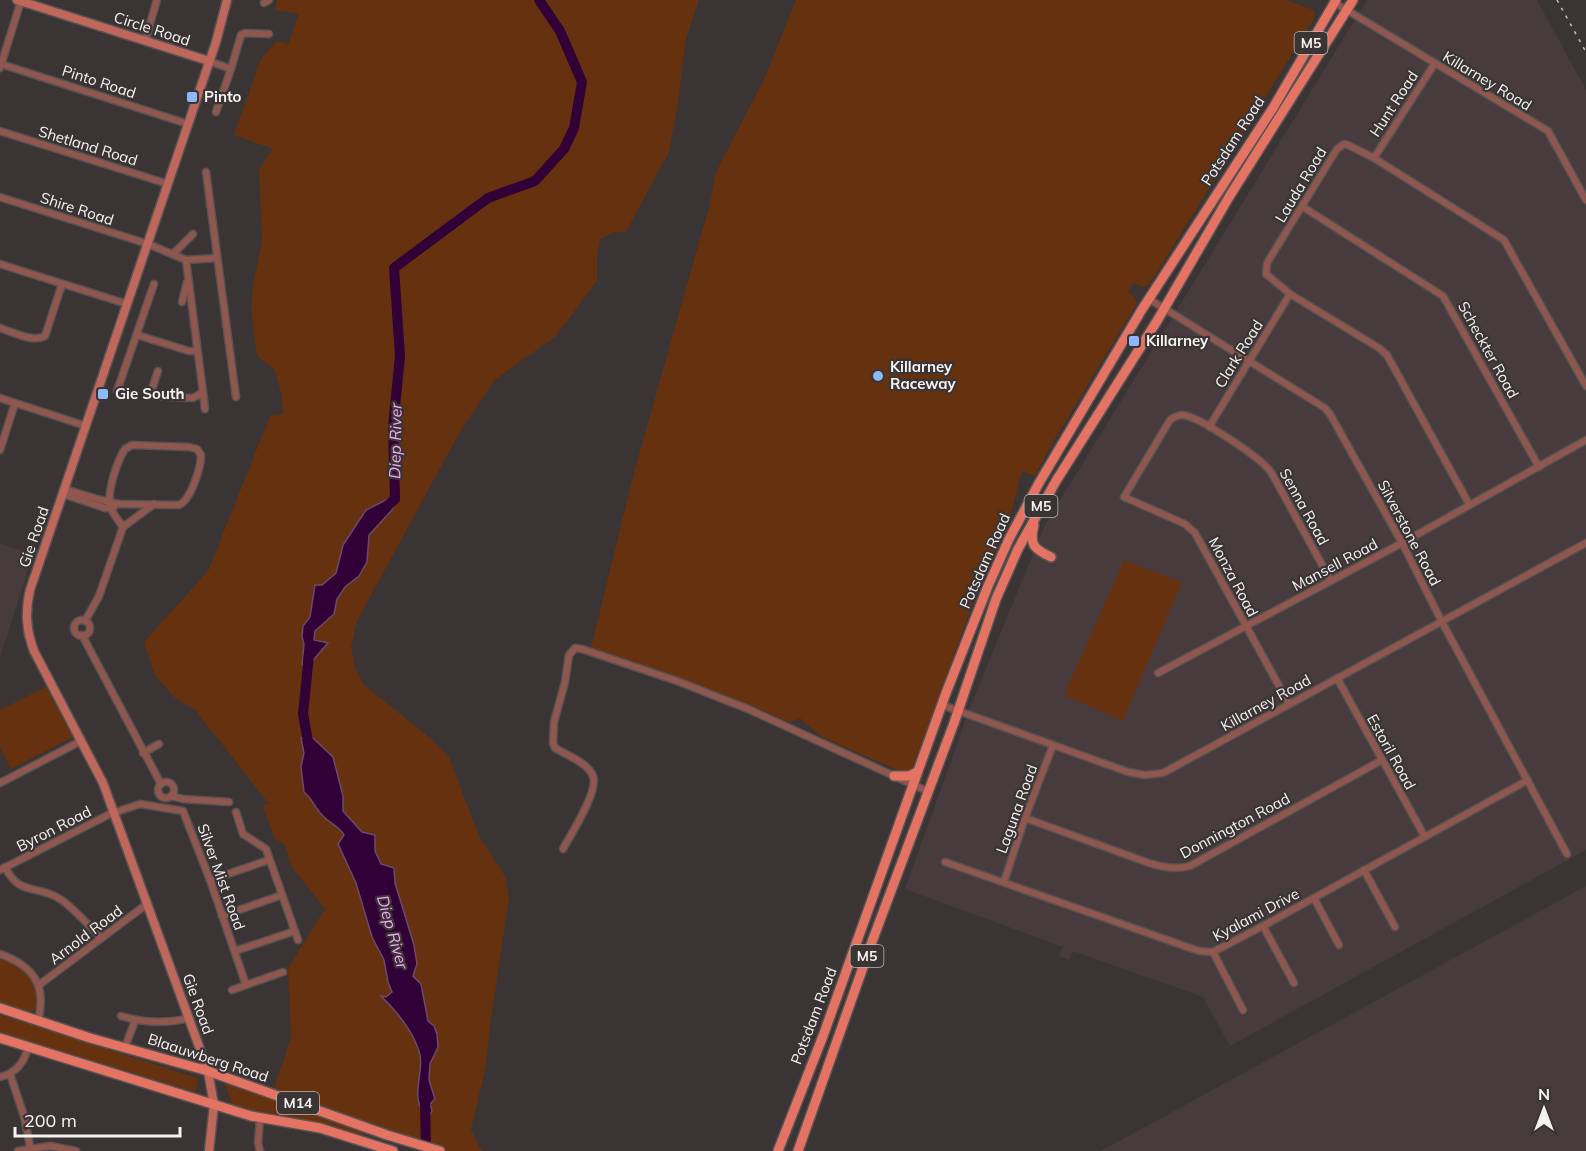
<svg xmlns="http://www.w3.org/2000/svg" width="1586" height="1151" viewBox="0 0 1586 1151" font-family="Mulish,sans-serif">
<rect width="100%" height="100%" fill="#3a3435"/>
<g fill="#483b3d">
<polygon points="1367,0 1537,0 1586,90 1586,850 1230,1046 1203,997 1073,951 1069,960 1059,956 1063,947 905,889 973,700 1045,525"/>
<polygon points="0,544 33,554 0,657"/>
<polygon points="1586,886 1586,1151 1101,1151"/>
</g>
<g fill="#65310e">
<polygon points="277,0 699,0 686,39 678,104 669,152 626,232 614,232 600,239 597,255 597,281 556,336 495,380 461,430 357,621 351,646 355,668 363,684 430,738 449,757 479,836 505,876 509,898 491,1019 486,1066 471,1130 482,1151 440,1151 272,1094 291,1038 288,968 325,909 292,867 285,845 275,839 264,809 263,805 269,804 195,710 175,698 155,675 144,642 208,571 270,416 283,414 281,392 274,369 259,358 256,351 251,308 253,286 262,240 259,169 273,149 234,135 261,59 277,41 288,44 299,14 275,10"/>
<polygon points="796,0 1286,0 1314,10 1315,17 1158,271 1147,286 1140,286 1134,283 1128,292 1134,296 1137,303 1052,444 1035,476 1022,471 1006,533 985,573 973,603 912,769 904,773 822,737 802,721 801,718 789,722 752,706 591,648 633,476 709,207 716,172 765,77"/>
<polygon points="1124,560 1182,582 1123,721 1064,695"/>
<polygon points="46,687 73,737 11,769 0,747 0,710"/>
<path d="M0,957C26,968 39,978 37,1008C28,1017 11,1006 0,1002Z"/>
<polygon points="0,1015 198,1078 196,1092 0,1032"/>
<polygon points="224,1080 364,1129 362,1140 233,1108"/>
</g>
<g fill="#310036" stroke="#6c496e" stroke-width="1.5">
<polygon points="395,499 392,510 369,535 367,562 359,576 345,587 337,599 334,614 315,631 314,640 328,643 308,666 302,665 304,644 302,637 303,626 310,617 315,585 322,585 336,573 343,545 366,510 386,500"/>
<path d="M301,738H313L333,757L343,796V811L362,832L375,835V851L381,864L394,868L395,883L414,945L417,964L413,976L421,984L428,1021L434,1026L437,1034L438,1047L430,1064L429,1080L435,1099L430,1104L432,1111L428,1117C408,1100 424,1076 420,1055C415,1034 397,1011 381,996L386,997L392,992L388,982L384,960L372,937L356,883L338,844L344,835C339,826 329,823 322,815C315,808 312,798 304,792L301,767L304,753Z"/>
</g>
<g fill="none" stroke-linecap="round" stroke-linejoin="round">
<g stroke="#310036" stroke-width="10">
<polyline points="386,507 395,499 393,427 400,356 394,268 488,198 535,181 564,149 574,128 582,82 560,31 539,0"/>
<polyline points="309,655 303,714 310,752"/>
<polyline points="425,1100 426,1151"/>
</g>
<defs>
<g id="street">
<polyline points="264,3 269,0"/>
<polyline points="1335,3 1548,131 1586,200"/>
<polyline points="145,41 157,0"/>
<polyline points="209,61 231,69 241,35 245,33 269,34"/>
<polyline points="1,64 188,124"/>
<polyline points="0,68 21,1"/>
<polyline points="216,112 231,69"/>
<polyline points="0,131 168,184"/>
<polyline points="1374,158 1435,63"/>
<polyline points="206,172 236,397"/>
<polyline points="0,197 148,244 186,260 216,258"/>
<polyline points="1303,207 1443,296 1539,467"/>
<polyline points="173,254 193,234"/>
<polyline points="0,264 127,304"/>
<polyline points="1149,299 1325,408 1330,414 1402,543 1442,622 1567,854"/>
<polyline points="182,302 187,282"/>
<path d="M0,328C13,332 32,343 45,336L62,284"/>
<polyline points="137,335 189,351 197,351"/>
<polyline points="158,371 152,389 156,396 193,398 203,392 186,260"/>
<polyline points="117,391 154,284"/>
<polyline points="203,392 205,409"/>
<polyline points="0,398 86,426"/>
<polyline points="1209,427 1290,294"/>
<polyline points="0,450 15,403"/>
<path d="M65,489C83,495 101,501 120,504L179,505C191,500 201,467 201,455L197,449L189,447L132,445L125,449C117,461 107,492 110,506C112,513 119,521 123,527"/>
<polyline points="63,494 105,508 114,507"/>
<polyline points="1469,504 1387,355 1379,348 1290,294 1266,274 1267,263 1337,149 1344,144 1348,145 1374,158 1504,240 1586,386"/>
<circle cx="82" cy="628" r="8"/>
<polyline points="85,621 99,596 123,527 154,504"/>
<polyline points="82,635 161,784"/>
<polyline points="1158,673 1402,543 1586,440"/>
<polyline points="1337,678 1425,837"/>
<path d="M1289,704L1195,533L1185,524L1124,497L1170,420C1174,417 1178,415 1183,415C1200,417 1261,458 1271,472L1331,581"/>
<polyline points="942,705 1128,772 1145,775 1163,773 1586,543"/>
<polyline points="143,753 159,744"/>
<circle cx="166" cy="790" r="8"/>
<polyline points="0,783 81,741"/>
<polyline points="171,796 183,799 229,802"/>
<polyline points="236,812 243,834 266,849 298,940"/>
<path d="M1025,818L1149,863C1163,867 1175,870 1190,866L1382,760"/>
<path d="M563,849C571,834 599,791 593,776C588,763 567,755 555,748L553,743L554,722L565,682L569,655L575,648L582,649L677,681L748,709L929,792"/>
<polyline points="945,862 1199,951 1213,952 1263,926 1528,780"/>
<path d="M5,867C20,897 37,884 60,899C75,909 88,925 101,938"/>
<polyline points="0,870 110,814 140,804 183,811 210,880 246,985"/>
<polyline points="1364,870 1395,927"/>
<polyline points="210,880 269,860"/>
<polyline points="1004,882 1025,818 1053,745"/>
<polyline points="1314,898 1339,945"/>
<polyline points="222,916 282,895"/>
<polyline points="1263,926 1294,983"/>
<polyline points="235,951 295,931"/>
<polyline points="1213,952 1243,1010"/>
<path d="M0,954C34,966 47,986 38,1021"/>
<polyline points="39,985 147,904"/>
<polyline points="232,990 283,972"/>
<path d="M121,1016C144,1023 166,1024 189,1018"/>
<polyline points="125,1047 135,1021"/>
<polyline points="10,1074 24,1116 31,1151"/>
<path d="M0,1077C17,1073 24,1062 29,1046"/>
<polyline points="260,1119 258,1143 260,1151"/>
<polyline points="18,1151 50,1146 76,1151"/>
</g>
<g id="secondary">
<polyline points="17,0 209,61"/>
<path d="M209,1151L214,1105L208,1071L103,783L34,651C26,630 25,612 30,590L216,42L227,0"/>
</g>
<g id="primary">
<path d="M1034,525C1029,545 1034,549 1051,557"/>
<polyline points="894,776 909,776 917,772"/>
<polyline points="0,1008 90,1038 208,1071 387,1135 440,1151"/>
<polyline points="0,1038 251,1116 320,1128 393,1151"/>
<polyline points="778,1151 823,1036 946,693 988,586 1009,539 1039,483 1141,311 1273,108 1336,0"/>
<polyline points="798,1151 873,939 954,723 996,599 1018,549 1056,481 1157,321 1229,197 1353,0"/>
</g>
</defs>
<use href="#street" stroke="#585253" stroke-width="9"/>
<use href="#secondary" stroke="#585253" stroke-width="11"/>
<use href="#primary" stroke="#585253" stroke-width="12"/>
<use href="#street" stroke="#90574f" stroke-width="6"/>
<use href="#secondary" stroke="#c0675b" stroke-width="8"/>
<use href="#primary" stroke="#e57363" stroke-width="9"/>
<polyline stroke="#c3bebf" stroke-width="1.5" stroke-dasharray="3 6" stroke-linecap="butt" points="1557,0 1586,52"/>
</g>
<g fill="#8db9fc" stroke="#3a3435" stroke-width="2">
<rect x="186" y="91" width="12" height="12" rx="3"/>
<rect x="1128" y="335" width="12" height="12" rx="3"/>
<circle cx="878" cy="376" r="6"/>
<rect x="97" y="388" width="12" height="12" rx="3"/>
</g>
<g text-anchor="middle" stroke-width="4.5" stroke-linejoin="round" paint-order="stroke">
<g fill="#3a3435" stroke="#beb9b9" stroke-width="1.5">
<rect x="1294.5" y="32" width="33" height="22" rx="4.5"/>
<rect x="1024.5" y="495" width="33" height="22" rx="4.5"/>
<rect x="850.5" y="945" width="33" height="22" rx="4.5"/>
<rect x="277" y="1092" width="42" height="22" rx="4.5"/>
</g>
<g font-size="14" font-weight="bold" fill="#f6f2f2">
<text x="1311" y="48">M5</text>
<text x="1041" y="511">M5</text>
<text x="867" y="961">M5</text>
<text x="298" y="1108">M14</text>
</g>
<g font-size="15" fill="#f6f2f2" stroke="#3a3435">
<text transform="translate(152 29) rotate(18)" y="5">Circle Road</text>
<text transform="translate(1487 81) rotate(31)" y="5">Killarney Road</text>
<text transform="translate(99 82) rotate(18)" y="5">Pinto Road</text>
<text transform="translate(1394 104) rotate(-57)" y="5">Hunt Road</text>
<text transform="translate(1233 141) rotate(-57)" y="5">Potsdam Road</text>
<text transform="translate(88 146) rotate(17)" y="5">Shetland Road</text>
<text transform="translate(1301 185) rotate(-59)" y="5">Lauda Road</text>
<text transform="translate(77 209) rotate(18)" y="5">Shire Road</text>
<text transform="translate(1488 350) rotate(61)" y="5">Scheckter Road</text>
<text transform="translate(1239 354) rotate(-58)" y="5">Clark Road</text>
<text transform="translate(1304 507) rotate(61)" y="5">Senna Road</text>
<text transform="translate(1409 533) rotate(62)" y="5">Silverstone Road</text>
<text transform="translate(34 537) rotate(-71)" y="5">Gie Road</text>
<text transform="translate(985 561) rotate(-66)" y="5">Potsdam Road</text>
<text transform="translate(1335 565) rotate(-28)" y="5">Mansell Road</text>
<text transform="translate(1233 577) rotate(62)" y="5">Monza Road</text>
<text transform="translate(1266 703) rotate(-29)" y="5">Killarney Road</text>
<text transform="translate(1391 752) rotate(61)" y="5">Estoril Road</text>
<text transform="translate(1017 809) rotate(-70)" y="5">Laguna Road</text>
<text transform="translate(1235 826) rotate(-28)" y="5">Donnington Road</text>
<text transform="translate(54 829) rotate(-27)" y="5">Byron Road</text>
<text transform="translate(221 877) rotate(70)" y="5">Silver Mist Road</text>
<text transform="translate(1256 915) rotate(-28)" y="5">Kyalami Drive</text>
<text transform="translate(86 935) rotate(-37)" y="5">Arnold Road</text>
<text transform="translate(198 1004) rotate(70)" y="5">Gie Road</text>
<text transform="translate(814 1016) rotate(-69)" y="5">Potsdam Road</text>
<text transform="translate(208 1058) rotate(18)" y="5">Blaauwberg Road</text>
</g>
<g font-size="15" font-weight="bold" fill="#f6f2f2" stroke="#3a3435" text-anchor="start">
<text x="204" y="102">Pinto</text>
<text x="1146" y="346">Killarney</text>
<text x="890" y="372">Killarney<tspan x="890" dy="17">Raceway</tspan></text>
<text x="115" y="399">Gie South</text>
</g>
<g font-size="16" font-style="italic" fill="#f4a6fa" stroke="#3a3435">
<text transform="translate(395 441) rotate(-89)" y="6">Diep River</text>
<text transform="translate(393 932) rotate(74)" y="6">Diep River</text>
</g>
</g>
<g transform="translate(1544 1109)" stroke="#3a3435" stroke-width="4.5" paint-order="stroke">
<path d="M0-4.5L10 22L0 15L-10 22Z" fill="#f6f2f2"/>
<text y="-9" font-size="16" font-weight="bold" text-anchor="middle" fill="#f6f2f2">N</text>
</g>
<path d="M15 1127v9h165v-9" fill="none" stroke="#f6f2f2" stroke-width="3"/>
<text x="24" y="1127" font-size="18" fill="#f6f2f2" stroke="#3a3435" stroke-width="4.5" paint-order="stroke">200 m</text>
</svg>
